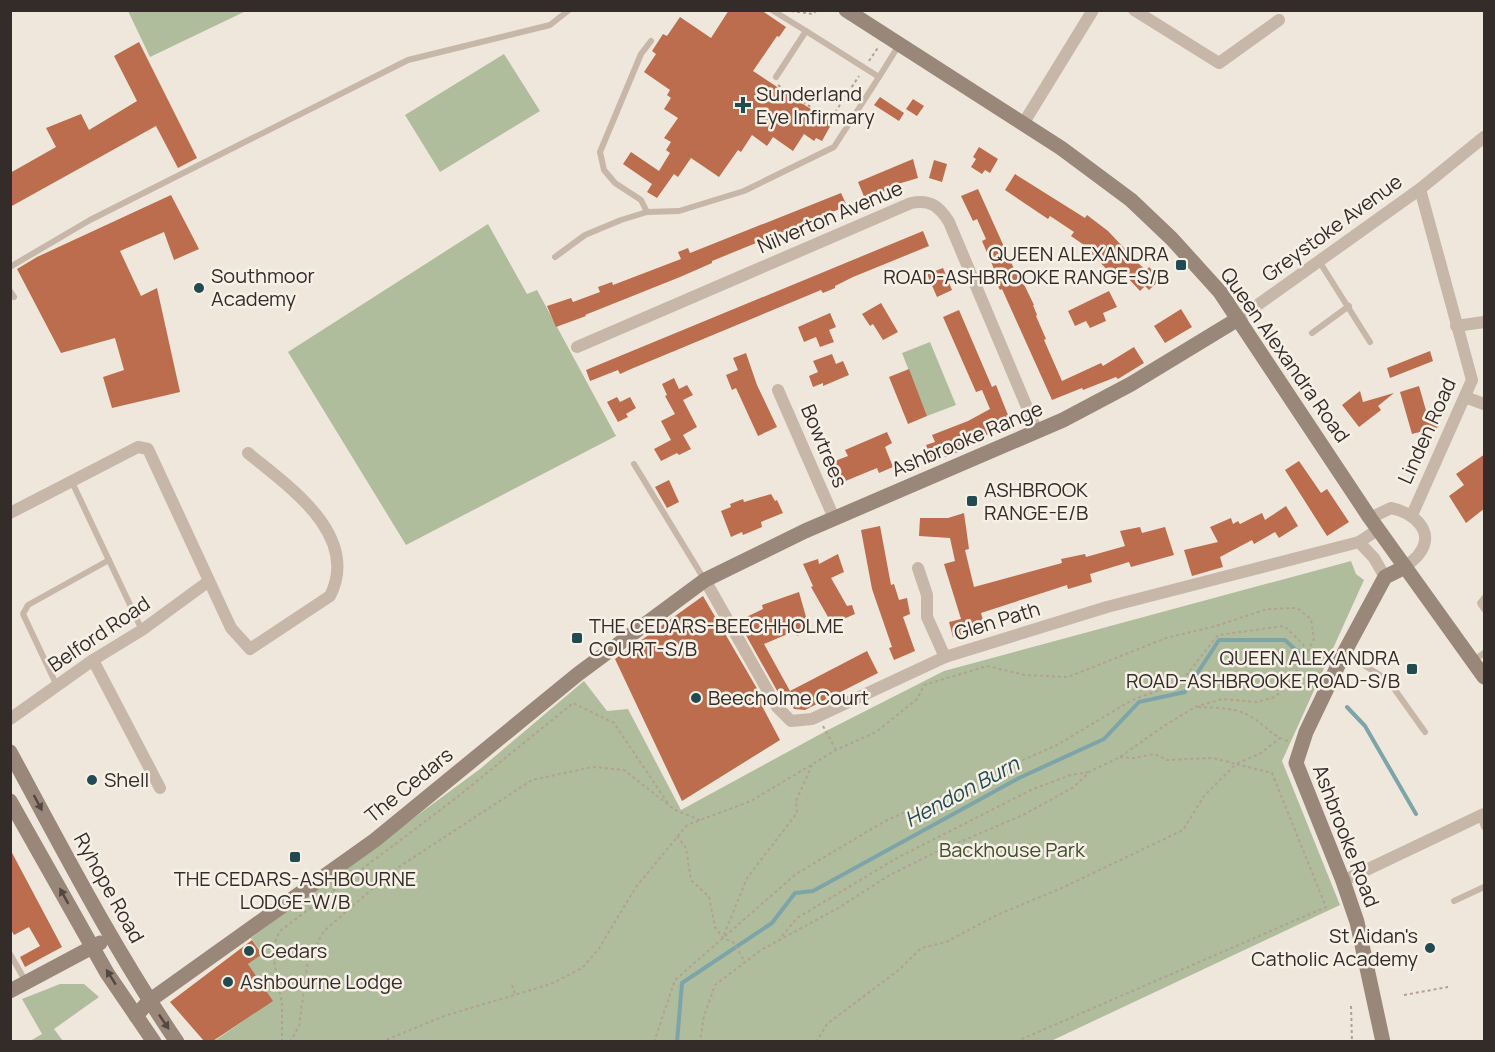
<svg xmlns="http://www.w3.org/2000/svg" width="1495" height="1052" viewBox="0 0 1495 1052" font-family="Manrope,sans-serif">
<rect width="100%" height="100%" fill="#efe7db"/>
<g fill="#b0bd9c">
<polygon points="128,11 246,11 150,57"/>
<polygon points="504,54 540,111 440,172 405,115"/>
<polygon points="488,224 527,294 537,290 616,436 406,545 288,352"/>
<polygon points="930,342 956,405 927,416 902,353"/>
<polygon points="1351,561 1356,574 1364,580 1282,761 1340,905 1051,1041 213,1042 272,1001 248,964 262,953 251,938 480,769 584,681 607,711 628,709 681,810 826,731 944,671"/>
<polygon points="60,984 84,984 99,997 54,1029 63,1041 30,1041 42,1034 22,999"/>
</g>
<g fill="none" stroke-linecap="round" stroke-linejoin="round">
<g stroke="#7da5a9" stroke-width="4">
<polyline points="1347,707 1365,726 1416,814"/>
<polyline points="677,1042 682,983 772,923 795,893 813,891 1019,778 1104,739 1139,702 1185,692 1219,640 1285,640 1302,656"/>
</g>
</g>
<g fill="#bb6d4d">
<polygon points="729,10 761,10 786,27 779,37 777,36 753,71 832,123 822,141 816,138 814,141 804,134 793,151 773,137 767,146 752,135 741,152 738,150 719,177 691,158 678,177 674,174 657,198 647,192 652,184 623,164 631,152 659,171 670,153 666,150 671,142 664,138 678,118 664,109 671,98 667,95 670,90 644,72 656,54 652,51 663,34 667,36 680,17 711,38"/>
<polygon points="139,42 197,158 178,168 156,126 10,207 10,173 56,147 46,128 81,114 89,130 137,101 114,56"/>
<polygon points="880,97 904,113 899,121 874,105"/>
<polygon points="913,99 924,106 917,116 906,109"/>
<polygon points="979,147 998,159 990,173 985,170 982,174 971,167 976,159 973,157"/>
<polygon points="913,159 918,178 891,186 892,188 865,199 858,182"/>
<polygon points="934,160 947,164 942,182 929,178"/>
<polygon points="1015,174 1085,218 1087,215 1108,231 1139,264 1146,270 1149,267 1161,279 1149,290 1145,286 1140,291 1127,277 1120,283 1091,253 1090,254 1082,248 1084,245 1071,236 1074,232 1050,216 1048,219 1005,190"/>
<polygon points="978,189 1015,271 1017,270 1034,305 1033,305 1037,315 1036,316 1046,339 1044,340 1062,381 1101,363 1103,366 1134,347 1144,363 1118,379 1116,377 1083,390 1082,388 1052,400 1002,289 1000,290 995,280 998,278 982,241 986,239 977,219 973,221 961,196"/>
<polygon points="841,193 847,206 712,261 712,263 680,277 585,315 586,316 556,327 547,306 571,298 573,302 600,292 598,287 612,282 613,285 681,259 678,252 688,248 690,253"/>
<polygon points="171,195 199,249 174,260 164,232 120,251 141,296 157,288 180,392 112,408 103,377 124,370 115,338 61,353 17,269 37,257"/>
<polygon points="923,231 929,246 853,277 835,286 835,288 823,293 821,290 631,369 620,374 618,370 590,381 586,370"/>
<polygon points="943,268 952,290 937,297 927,274"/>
<polygon points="1109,291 1117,307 1103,313 1106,321 1090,328 1086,321 1075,326 1068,311"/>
<polygon points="881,303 898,332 883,340 873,324 870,326 862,314"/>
<polygon points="1181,309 1192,327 1165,343 1154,326"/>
<polygon points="959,310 992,387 996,385 1012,425 973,440 974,443 957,449 958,452 945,457 944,454 931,458 926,445 935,442 932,435 968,421 990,409 982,390 976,392 943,317"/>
<polygon points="830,313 836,327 829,330 834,342 820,347 816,337 804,342 798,327"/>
<polygon points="1430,351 1433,361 1390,378 1387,368"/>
<polygon points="746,353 757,385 777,427 758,436 736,388 732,390 726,375 738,370 733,358"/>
<polygon points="832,354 836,364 843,361 849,375 823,386 823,383 813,387 809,376 818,372 813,361"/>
<polygon points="909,369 927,416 908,424 889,377"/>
<polygon points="674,378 679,389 687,385 693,395 683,400 697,427 683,435 691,449 679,455 677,453 661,461 654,449 671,440 661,421 675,414 665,396 667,395 662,384"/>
<polygon points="1419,386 1427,414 1435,411 1439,427 1412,434 1400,392"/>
<polygon points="1360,391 1363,402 1394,393 1378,406 1381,410 1359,427 1342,405"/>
<polygon points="617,397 620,402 630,397 636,408 626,414 628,417 618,422 607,402"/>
<polygon points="887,432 892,443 885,447 893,467 879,473 877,468 843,482 835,461 848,456 845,450"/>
<polygon points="1485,454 1485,508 1466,523 1449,496 1464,485 1456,474"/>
<polygon points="1299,461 1321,493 1327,489 1349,522 1327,536 1285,470"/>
<polygon points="669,480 679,502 667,508 655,487"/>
<polygon points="771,494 775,501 777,500 783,513 761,522 762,527 743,535 742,532 731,537 721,511 731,507 730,504 743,499 744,502"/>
<polygon points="1286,506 1298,526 1279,538 1275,532 1254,544 1252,540 1220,557 1223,567 1192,576 1184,550 1218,542 1210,527 1231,518 1233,524 1238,521 1240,524 1262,513 1265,520"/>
<polygon points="964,513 969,549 965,550 974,587 1062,563 1061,559 1085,554 1086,557 1125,546 1120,531 1140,527 1142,533 1165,527 1174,555 1131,567 1129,562 1090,574 1092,582 1068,589 1067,585 981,613 985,628 953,637 949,622 961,619 944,564 955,561 950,538 919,536 920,518 948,518"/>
<polygon points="880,526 891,585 894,584 899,600 907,598 910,614 903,617 915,651 894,660 889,648 892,647 872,589 861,530"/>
<polygon points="838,554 844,572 831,578 847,606 852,605 855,614 832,624 811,587 813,586 803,564 818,559 819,564"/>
<polygon points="799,592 810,631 797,636 795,631 764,644 790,691 867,651 878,673 805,710 794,709 785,693 780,696 738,621 763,609 762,605"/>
<polygon points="703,596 766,704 762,706 780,740 682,801 615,659"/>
<polygon points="10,849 62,947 25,967 20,957 40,946 29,927 14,935 10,928"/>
<polygon points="252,940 262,954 248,964 273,1001 213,1041 204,1041 170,1002"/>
</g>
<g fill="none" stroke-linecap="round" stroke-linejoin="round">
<g stroke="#b2a192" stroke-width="2" stroke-dasharray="3 3" stroke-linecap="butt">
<polyline points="791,11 813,14 817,10"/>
<polyline points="869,61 879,46"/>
<polyline points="778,85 830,120 859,76"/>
<path d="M1198,707C1217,708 1237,707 1253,718C1266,726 1273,737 1288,741"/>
<polyline points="823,726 836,750"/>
<polyline points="1120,757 1134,758 1154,754 1167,760 1213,758 1236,764 1261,753 1280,738"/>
<polyline points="677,836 686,848 691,880 709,897 715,927 723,938 733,942 744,960"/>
<polyline points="724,935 747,878 797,813 796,801 812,765"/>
<polyline points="782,936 797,918 897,858 1033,789 1071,775 1089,772"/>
<polyline points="512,985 515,994"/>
<polyline points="1404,995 1448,987"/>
<polyline points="1351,1006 1352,1042"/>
<polyline points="282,1042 282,1004 272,948 280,931 456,798 573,703 614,723 669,805"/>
<polyline points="290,1042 299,1026 308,960 324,931 394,870 532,780 593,767 624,770 675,810 700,820"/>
<polyline points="381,1042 444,1016 551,984 582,968 598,950 636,887 687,825 751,801 836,750 876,732 917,699 924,685 987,666 1025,675 1068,677 1166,638 1216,626 1267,609 1297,608 1311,619 1314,639 1306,655 1288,685 1275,697 1257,702 1222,699 1195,707 1164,726 1120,757 1089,772 1074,787 1023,815 938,851 888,876 840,907 761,950 715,985 704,1016 700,1042"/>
<polyline points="654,1042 675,980 796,874 885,821 1057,745 1132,700 1180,683 1218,635 1284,626 1303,644 1306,655"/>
<polyline points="816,1042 827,1024 900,969 921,948 946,942 997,915 1064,887 1183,830 1204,796 1236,764 1272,773 1326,907 1015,1042"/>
</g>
<g stroke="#c6b7a8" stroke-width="6">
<polyline points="772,10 806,31"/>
<polyline points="776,77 806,31 879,77 899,45"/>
<polyline points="647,212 641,200 615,183 604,170 600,152 641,54 651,41"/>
<polyline points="555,257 585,235 621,220 647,212 679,211 744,191 834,147 879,77"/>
<polyline points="1319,261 1370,342"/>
<polyline points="10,267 90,220 408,60 550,25 569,10"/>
<polyline points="10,291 14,297"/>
<polyline points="1312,333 1349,306"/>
<polyline points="634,464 704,579"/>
<polyline points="71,480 142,630"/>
<polyline points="1484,598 1480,603 1484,609"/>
<polyline points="1344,653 1388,680 1425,732"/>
<polyline points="1473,661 1484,653"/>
<polyline points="57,686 23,614 28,605 109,560"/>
<polyline points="1480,816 1484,827"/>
<polyline points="1454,901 1484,887"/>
<polyline points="10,954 26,982"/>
</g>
<g stroke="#c6b7a8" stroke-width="12">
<polyline points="1134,10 1219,63 1279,20"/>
<polyline points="1023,124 1093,10"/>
<polyline points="1238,319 1420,189 1484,137"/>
<polyline points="1456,326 1484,322"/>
<path d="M577,347L911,203C930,199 939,206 949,222L1037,431"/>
<polyline points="778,390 834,518"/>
<polyline points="1465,397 1484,404"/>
<path d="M10,513L138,447L148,449L231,628L250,649L330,596C361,535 288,486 248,453"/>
<polyline points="1412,515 1472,380 1420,189"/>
<path d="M1370,518L1391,508C1412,512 1437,531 1419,554C1416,559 1409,563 1405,567"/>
<polyline points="1359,542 1374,558 1385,577"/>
<polyline points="918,568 927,595 927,617 945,657"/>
<polyline points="705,580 777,707 791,721 812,719 945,657 1107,607 1359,542 1379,529"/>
<polyline points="93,660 160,788"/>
<polyline points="10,719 93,660 142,630 209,581"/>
<polyline points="1343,881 1484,814"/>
</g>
<g stroke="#99877a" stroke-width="15">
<polyline points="846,10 1061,148 1131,200 1172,239 1220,292 1370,518 1484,677"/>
<path d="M10,752C63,850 114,949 177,1042"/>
<polyline points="10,801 107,973 154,1042"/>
<polyline points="10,991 100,943"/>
<polyline points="136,1016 149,1001 375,840 578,674 705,580 805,531 1063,420 1131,384 1238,319"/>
<polyline points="1383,1042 1357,922 1343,881 1296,763 1306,732 1344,653 1385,577 1405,567"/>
</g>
</g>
<defs><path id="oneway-solid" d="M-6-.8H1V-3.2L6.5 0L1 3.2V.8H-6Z" transform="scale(1.5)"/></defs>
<g fill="#524741">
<use href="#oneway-solid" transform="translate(38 803) rotate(62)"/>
<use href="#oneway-solid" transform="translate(64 896) rotate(-119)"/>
<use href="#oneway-solid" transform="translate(111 977) rotate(-122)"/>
<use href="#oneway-solid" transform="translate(164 1022) rotate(56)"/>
</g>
<g fill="#214b51" stroke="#f7f0e7" stroke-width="2">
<path d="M740 96h6v6h6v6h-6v6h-6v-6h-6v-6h6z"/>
<rect x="1175" y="259" width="12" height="12" rx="3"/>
<circle cx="199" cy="288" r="6"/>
<rect x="966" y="495" width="12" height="12" rx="3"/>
<rect x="571" y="632" width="12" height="12" rx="3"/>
<rect x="1406" y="663" width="12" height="12" rx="3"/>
<circle cx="696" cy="698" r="6"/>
<circle cx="92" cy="780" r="6"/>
<rect x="289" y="851" width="12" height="12" rx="3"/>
<circle cx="1430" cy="948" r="6"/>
<circle cx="249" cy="951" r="6"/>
<circle cx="228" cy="982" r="6"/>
</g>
<g text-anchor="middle" stroke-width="5" stroke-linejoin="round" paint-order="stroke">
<g font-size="20" fill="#332c28" stroke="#f7f0e7" text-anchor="start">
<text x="756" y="101">Sunderland<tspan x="756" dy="23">Eye Infirmary</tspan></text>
<text x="1169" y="261" text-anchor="end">QUEEN ALEXANDRA<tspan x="1169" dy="23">ROAD-ASHBROOKE RANGE-S/B</tspan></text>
<text x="211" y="283">Southmoor<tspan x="211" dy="23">Academy</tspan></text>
<text x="984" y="497">ASHBROOK<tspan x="984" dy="23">RANGE-E/B</tspan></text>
<text x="589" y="633">THE CEDARS-BEECHHOLME<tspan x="589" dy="23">COURT-S/B</tspan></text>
<text x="1400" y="665" text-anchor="end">QUEEN ALEXANDRA<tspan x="1400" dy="23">ROAD-ASHBROOKE ROAD-S/B</tspan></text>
<text x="708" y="705">Beecholme Court</text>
<text x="104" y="787">Shell</text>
<text x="295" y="886" text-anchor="middle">THE CEDARS-ASHBOURNE<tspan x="295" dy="23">LODGE-W/B</tspan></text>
<text x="1418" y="943" text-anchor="end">St Aidan's<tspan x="1418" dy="23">Catholic Academy</tspan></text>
<text x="261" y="958">Cedars</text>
<text x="240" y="989">Ashbourne Lodge</text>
</g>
<g font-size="20" fill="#332c28" stroke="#f7f0e7">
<text transform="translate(830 217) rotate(-23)" y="7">Nilverton Avenue</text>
<text transform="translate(1332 228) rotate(-36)" y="7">Greystoke Avenue</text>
<text transform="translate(1285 355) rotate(55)" y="7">Queen Alexandra Road</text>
<text transform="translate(1427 431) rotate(-66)" y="7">Linden Road</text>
<text transform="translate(967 439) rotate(-23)" y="7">Ashbrooke Range</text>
<text transform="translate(824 446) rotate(67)" y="7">Bowtrees</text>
<text transform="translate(997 621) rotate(-17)" y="7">Glen Path</text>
<text transform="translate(99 634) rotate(-34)" y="7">Belford Road</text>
<text transform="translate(409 785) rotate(-39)" y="7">The Cedars</text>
<text transform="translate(1346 836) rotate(69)" y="7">Ashbrooke Road</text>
<text transform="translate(109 888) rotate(61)" y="7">Ryhope Road</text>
</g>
<g font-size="20" fill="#414f2e" stroke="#f7f0e7">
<text x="1012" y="857">Backhouse Park</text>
</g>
<g font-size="21" font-style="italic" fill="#214b51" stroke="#f7f0e7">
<text transform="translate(962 792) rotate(-28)" y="7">Hendon Burn</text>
</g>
</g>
<rect width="1495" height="1052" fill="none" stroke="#332c28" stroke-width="24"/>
</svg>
